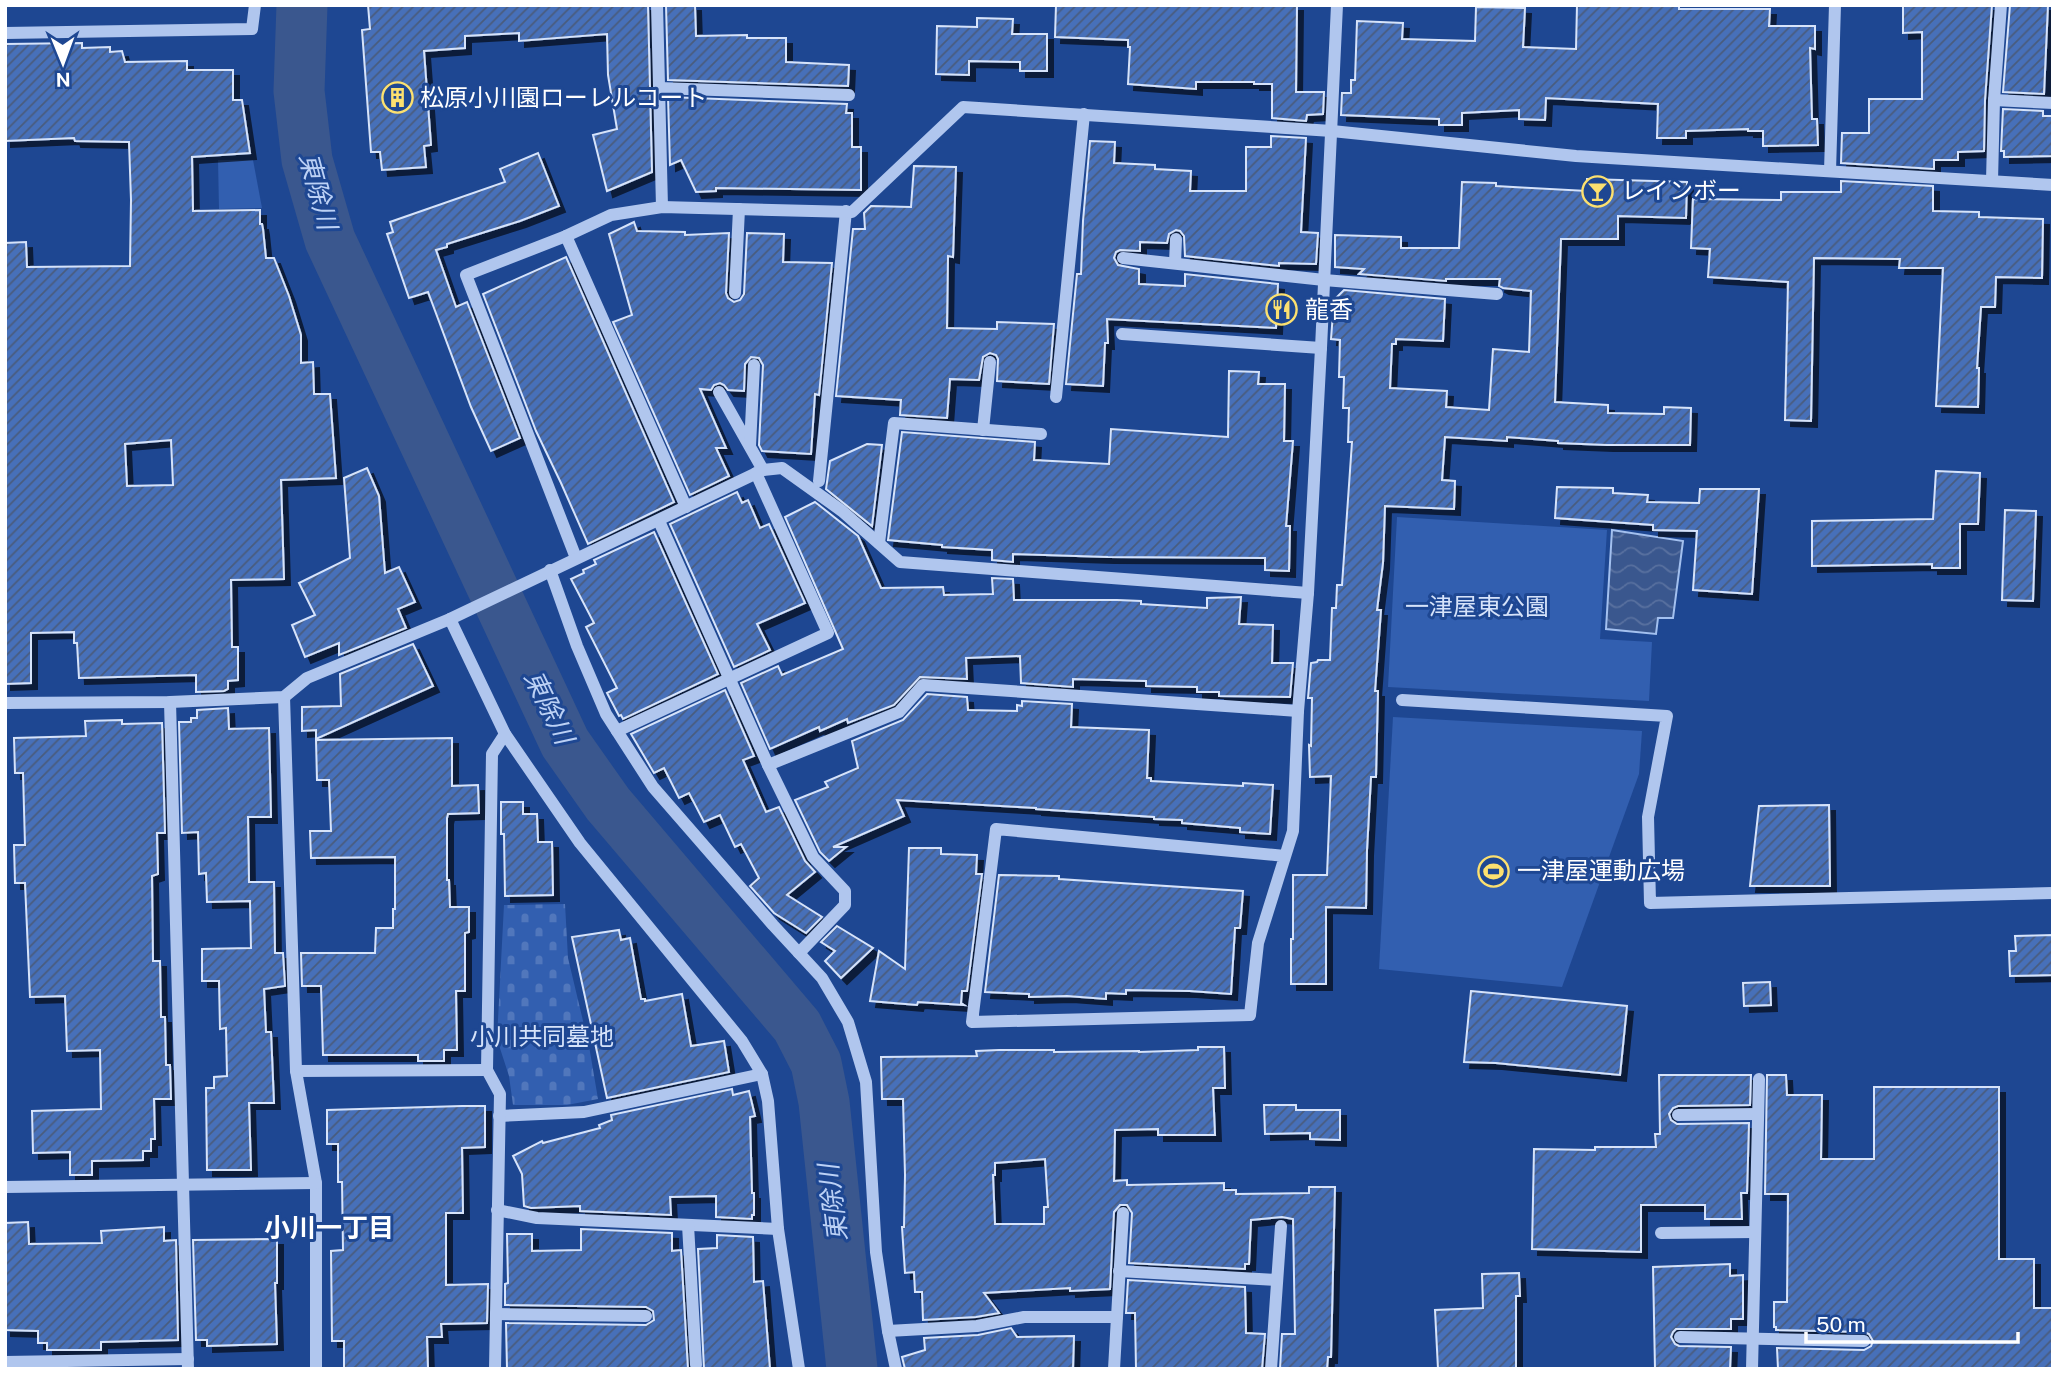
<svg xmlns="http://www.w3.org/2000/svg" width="2058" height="1374" viewBox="0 0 2058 1374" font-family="'Public Sans','Noto Sans JP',sans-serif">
<defs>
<pattern id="cemetery-stones" width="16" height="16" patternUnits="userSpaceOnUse" patternTransform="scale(1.75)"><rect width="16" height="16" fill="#325fb0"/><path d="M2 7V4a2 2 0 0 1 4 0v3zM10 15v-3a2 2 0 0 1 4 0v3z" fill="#5177bc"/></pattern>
<pattern id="water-waves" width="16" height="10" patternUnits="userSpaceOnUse" patternTransform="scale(1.75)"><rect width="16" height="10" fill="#3a578e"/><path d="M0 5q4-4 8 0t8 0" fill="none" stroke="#58709f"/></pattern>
<pattern id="building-hatch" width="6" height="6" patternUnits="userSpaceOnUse" patternTransform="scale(1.75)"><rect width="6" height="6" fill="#4770b9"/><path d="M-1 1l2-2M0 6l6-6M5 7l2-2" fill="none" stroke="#4a5c7d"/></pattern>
<filter id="shadow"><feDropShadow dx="6" dy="6" stdDeviation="0" flood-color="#0009"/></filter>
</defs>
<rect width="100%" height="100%" fill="#1e4792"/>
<polygon fill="url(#cemetery-stones)" points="565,904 568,958 589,1046 598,1099 567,1105 513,1105 509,1076 497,1039 504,905"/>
<g fill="#325fb0">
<polygon points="218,160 253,160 262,208 219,209"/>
<polygon points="1397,517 1607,530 1600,639 1652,642 1649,701 1388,687"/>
<polygon points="1393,717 1642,731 1639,774 1562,987 1379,969"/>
</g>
<polygon fill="url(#water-waves)" stroke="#a3c0ef" stroke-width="2" points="1612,530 1683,541 1673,618 1658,618 1656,634 1606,629"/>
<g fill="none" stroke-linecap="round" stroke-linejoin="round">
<polyline stroke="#3a578e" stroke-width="51" points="302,5 299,91 307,160 330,240 565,743 608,804 797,1026 816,1063 824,1102 852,1369"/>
</g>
<g fill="url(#building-hatch)" stroke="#d6e3fa" stroke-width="2" fill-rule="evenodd" filter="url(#shadow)">
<polygon points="368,5 648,5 652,172 607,191 593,135 617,129 608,75 607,34 519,41 519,33 465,36 465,48 424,51 431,145 424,146 426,167 382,170 380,152 371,152 362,30 370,29"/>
<polygon points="666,5 695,5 696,36 747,35 747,38 786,38 786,62 849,65 848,86 668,80"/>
<polygon points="1056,5 1297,5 1296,92 1324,92 1323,114 1307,115 1306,121 1272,118 1272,84 1254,84 1254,82 1196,82 1196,89 1128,84 1130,47 1128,47 1128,40 1055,37"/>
<polygon points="1577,5 1679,5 1679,9 1770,9 1769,26 1815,26 1815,49 1810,48 1812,119 1817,119 1818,145 1763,146 1763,131 1748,131 1748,129 1686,131 1686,138 1657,138 1658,104 1546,98 1545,120 1519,119 1519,110 1462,113 1462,125 1439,125 1439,119 1341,115 1342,93 1351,93 1351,80 1355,80 1357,21 1403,23 1402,39 1475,41 1476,7 1525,8 1523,47 1576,49"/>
<polygon points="1903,5 1992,5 1985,100 1984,151 1958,152 1958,160 1934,160 1934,169 1841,163 1842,133 1869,133 1869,99 1922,99 1922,32 1903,33"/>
<polygon points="2010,5 2048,5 2044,94 2003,92"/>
<polygon points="977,18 1013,19 1012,34 1047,34 1047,71 1020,71 1020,62 969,61 969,75 936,74 937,26 977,27"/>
<path d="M82,43V48L110,47V52L122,51L125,62L187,61V70H233V100H242L250,153L192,157L193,211L260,210V224H262L263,229L266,258H274L289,296L301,335V363L313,362L314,394H330L336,478L281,480L284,579L231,580L232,647H238V680L228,681V689L224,691L196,692V675L79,678L77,643H74V632L31,633V683L5,684V243L26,242L27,267L130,266L131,200L129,142L75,141L74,138L5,141V44ZM171,440L173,485L127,486L125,444Z"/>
<polygon points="668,97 847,104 846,113 852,113 852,147 861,147 861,190 716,188 716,191 696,192 681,160 670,165"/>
<polygon points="2003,109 2043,111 2043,116 2053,116 2053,156 2004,157 2004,151 2001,151"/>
<polygon points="1271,136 1306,138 1301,232 1318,233 1316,264 1279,263 1279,266 1185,256 1184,236 1180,231 1176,230 1169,234 1167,243 1140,242 1140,251 1120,250 1116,252 1114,258 1118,265 1139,269 1139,284 1185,286 1185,274 1278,284 1276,328 1107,319 1108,343 1105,343 1103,386 1066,384 1077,274 1081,274 1083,221 1090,141 1115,142 1114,163 1155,165 1155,169 1191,171 1190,191 1246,191 1246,147 1271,147"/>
<polygon points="538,153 559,206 520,221 447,244 447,247 436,250 456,307 467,302 520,438 491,451 471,407 428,292 409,298 387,234 393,232 390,222 505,182 500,169"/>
<polygon points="914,166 956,167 953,257 948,256 947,328 997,329 997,322 1054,324 1049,384 997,381 998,359 996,355 990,353 983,357 979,380 950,379 947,418 900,415 901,400 836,396 853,229 865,229 864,213 871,206 911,207"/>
<polygon points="1587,179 1687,182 1686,218 1618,216 1618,239 1561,239 1555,402 1608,405 1608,413 1664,414 1664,407 1691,408 1690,445 1607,445 1558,443 1558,441 1507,437 1507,441 1445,437 1442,480 1455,481 1454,509 1385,506 1383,563 1377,610 1381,610 1375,691 1378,691 1376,777 1371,777 1367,850 1366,908 1326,907 1326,984 1291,984 1291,939 1293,939 1293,875 1327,875 1331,776 1310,777 1309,745 1311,746 1312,698 1308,698 1311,663 1317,662 1318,660 1330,660 1332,608 1336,608 1337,585 1342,585 1346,528 1352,442 1348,442 1349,408 1343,408 1344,377 1339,377 1340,340 1331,339 1334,300 1344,290 1445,299 1443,341 1396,339 1396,344 1392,344 1390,388 1447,391 1446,407 1489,410 1493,349 1529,352 1531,291 1503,288 1499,286 1500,279 1446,279 1446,281 1359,274 1364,269 1335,267 1335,235 1401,237 1401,248 1459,248 1462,182 1496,183 1496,186 1587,191"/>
<polygon points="1841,181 1933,186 1933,211 1979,212 1979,217 2043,219 2042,278 1996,277 1995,307 1981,307 1977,368 1979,368 1978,407 1936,406 1943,268 1899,268 1900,259 1814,258 1811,421 1785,420 1788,282 1708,277 1710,249 1691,248 1693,199 1781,200 1781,192 1841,192"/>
<polygon points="634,222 637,231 685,232 685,235 729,233 726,293 728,298 734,302 740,300 744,294 747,233 784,234 783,262 832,263 819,395 815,394 811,454 762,451 759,445 763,365 759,358 751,357 745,364 744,391 728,390 724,385 720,383 714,385 711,390 700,389 726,448 716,448 729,476 690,495 613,322 632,315 609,234"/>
<polygon points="566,257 674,502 588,544 561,483 536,431 483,294"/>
<polygon points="1229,371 1259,372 1258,384 1285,384 1284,441 1293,441 1286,526 1290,526 1289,571 1265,570 1265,558 1108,557 1013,554 1013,562 992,560 992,550 942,547 942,545 888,540 902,432 1035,442 1034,460 1109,464 1111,429 1228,437"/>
<polygon points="867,444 882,445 872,526 826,489 830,461"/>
<polygon points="367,468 379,496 385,573 399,567 415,602 398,609 406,628 339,655 339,643 305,657 292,625 315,615 299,583 350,558 344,478"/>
<polygon points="1936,471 1980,473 1978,524 1960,524 1960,568 1932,568 1932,564 1812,566 1812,521 1933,519"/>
<polygon points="1557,487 1613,488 1613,493 1648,495 1647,502 1699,503 1700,489 1759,489 1752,594 1693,590 1697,531 1653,530 1653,525 1555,518"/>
<polygon points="737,492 742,503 748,500 760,528 769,524 805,603 757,624 770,650 734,667 670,524"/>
<polygon points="815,502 858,536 881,588 943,587 944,595 993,594 992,578 1013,579 1014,600 1117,600 1141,601 1141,604 1207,608 1207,598 1241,597 1239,624 1273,625 1272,663 1293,663 1290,697 1219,696 1219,692 1197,692 1197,687 1146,686 1146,681 1073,679 1073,687 1021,683 1020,656 966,658 967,679 920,677 894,705 848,723 847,719 820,731 819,727 770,749 741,683 778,666 782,675 843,649 785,517"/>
<polygon points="2005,510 2036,511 2033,601 2002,600"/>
<polygon points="654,532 718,674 623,719 621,715 619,716 607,693 617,688 586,627 594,623 571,579 584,573 583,570 596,564 594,560"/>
<polygon points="413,644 433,686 316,739 316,730 302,731 302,707 341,706 340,674"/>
<polygon points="725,690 754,756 743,760 766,812 779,807 805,861 815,872 787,895 822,917 806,933 774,913 750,886 759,878 741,844 735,847 720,815 704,822 689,793 679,798 664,768 654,773 631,734"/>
<polygon points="927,694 967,697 968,710 1017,711 1017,705 1022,706 1022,701 1072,704 1071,727 1149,730 1147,778 1151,778 1151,781 1243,786 1243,783 1273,785 1270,834 1240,832 1240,828 1182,823 1182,820 1154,819 1154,817 1036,809 1036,808 897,800 904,816 833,847 846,847 829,861 820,852 795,800 828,787 825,782 858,768 852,741 903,720"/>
<polygon points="228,708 229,729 269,728 271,817 248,817 249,882 274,882 275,953 283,953 285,986 264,989 266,1032 271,1032 274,1103 249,1103 251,1170 207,1170 206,1088 214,1088 214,1077 227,1076 226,1028 220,1029 219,981 202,981 202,949 251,948 250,901 207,902 206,873 199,874 198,832 182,833 179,722 191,722 191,718 197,718 197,710"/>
<polygon points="122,720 122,724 162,723 165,833 157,833 158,874 152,876 153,961 160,961 161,1017 165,1017 166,1065 170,1065 171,1099 154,1099 155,1139 151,1139 151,1151 143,1151 143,1160 92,1161 92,1175 70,1175 70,1152 33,1153 32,1111 101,1109 100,1050 67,1051 65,996 30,997 25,883 15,883 14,845 25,845 23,773 15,773 14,738 86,736 85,721"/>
<polygon points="452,738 452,786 478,785 479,813 448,814 447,818 447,880 449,880 450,907 469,907 469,932 465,933 465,991 456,991 457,1050 444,1050 444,1061 418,1061 418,1055 323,1055 321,986 302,986 301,953 375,953 376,928 393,928 393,909 395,909 395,857 311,858 310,831 331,831 329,780 317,780 316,740"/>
<polygon points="501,802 523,802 523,814 537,814 538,842 552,842 553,895 505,896 504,834 501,834"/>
<polygon points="1829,805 1830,886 1750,886 1759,806"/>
<polygon points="909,848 941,848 941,854 977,855 976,874 982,874 967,991 962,991 961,1003 964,1005 918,1002 917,1005 870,1001 879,951 905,969"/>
<polygon points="999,875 1059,876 1059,879 1243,891 1240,928 1235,928 1231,994 1190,991 1126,990 1126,994 1106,993 1106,999 1067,996 1029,997 1029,994 985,992"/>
<polygon points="837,926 873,948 841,978 825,961 835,951 821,942"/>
<polygon points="619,930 621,940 630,938 641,999 645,999 645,1001 682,994 691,1046 724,1041 729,1072 607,1098 572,937"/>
<polygon points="2053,935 2053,975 2010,976 2009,951 2016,951 2015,936"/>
<polygon points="1770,982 1771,1005 1744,1006 1743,983"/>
<polygon points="1471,991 1627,1006 1620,1075 1496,1063 1464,1062"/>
<path d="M1198,1047H1224L1225,1088H1213L1215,1135H1158V1129L1115,1130L1114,1181L1127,1180V1185L1224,1183V1190H1236V1194L1309,1193V1187H1335L1331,1357H1328L1327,1369H1280L1282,1334H1295L1293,1219L1282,1217L1251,1220L1249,1264H1245V1269L1129,1263L1132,1213L1127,1205H1120L1114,1212L1110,1289L1070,1291V1288L984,1293L999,1313L976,1317L923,1320L922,1292H915L914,1272L905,1273L902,1227H904L905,1175L903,1099H882L881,1057L977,1056L976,1051L999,1050H1054V1052L1139,1051V1052L1198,1050ZM1045,1159L1048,1207H1044V1224H995L993,1175H995V1163Z"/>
<polygon points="1659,1075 1751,1075 1750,1105 1678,1106 1673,1108 1669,1114 1671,1120 1677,1124 1749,1123 1747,1193 1741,1193 1742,1219 1705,1219 1705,1205 1641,1205 1641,1252 1532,1249 1534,1149 1595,1150 1595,1147 1656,1147 1655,1134 1660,1134"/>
<polygon points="1767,1075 1786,1075 1787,1095 1822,1095 1821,1159 1874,1159 1874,1087 1999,1087 1999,1259 2034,1259 2034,1308 2053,1308 2053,1369 1778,1369 1777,1348 1864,1350 1871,1346 1873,1341 1869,1334 1864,1332 1776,1330 1776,1327 1774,1327 1774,1302 1787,1302 1788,1194 1765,1194"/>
<polygon points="732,1089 733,1095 749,1091 755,1116 750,1117 752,1193 754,1193 754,1215 752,1215 752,1219 716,1217 716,1196 670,1197 671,1215 580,1211 580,1206 531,1208 524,1206 522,1174 513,1156 542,1141 543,1143 600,1128 599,1125 612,1120 611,1115"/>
<polygon points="1264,1105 1296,1105 1296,1110 1340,1110 1340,1140 1310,1139 1310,1133 1265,1134"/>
<polygon points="462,1106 485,1106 485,1147 462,1148 463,1213 446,1213 446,1285 488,1284 487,1323 441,1324 442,1337 427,1337 428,1369 344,1369 344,1341 332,1341 331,1251 343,1250 342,1182 338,1182 338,1144 327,1144 327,1110"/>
<polygon points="28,1222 29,1244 102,1243 101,1231 164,1227 164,1241 176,1240 178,1340 101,1342 101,1350 47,1350 47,1343 38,1343 38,1331 5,1330 5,1223"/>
<polygon points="581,1229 672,1233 672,1251 681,1250 688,1369 507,1369 506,1323 505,1323 646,1325 654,1320 653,1311 646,1307 505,1305 505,1284 508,1283 507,1234 532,1234 532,1251 581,1250"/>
<polygon points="717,1235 753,1237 754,1282 763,1281 770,1369 704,1369 698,1249 717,1248"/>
<polygon points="277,1239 277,1283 275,1283 277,1344 207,1346 207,1340 196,1340 193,1240"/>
<polygon points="1730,1264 1730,1276 1743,1275 1743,1319 1731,1319 1731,1329 1676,1329 1673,1332 1671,1337 1675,1344 1679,1346 1731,1347 1730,1369 1655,1369 1653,1267"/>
<polygon points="1519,1273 1520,1296 1516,1296 1516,1369 1438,1369 1435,1310 1483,1308 1482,1274"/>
<polygon points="1128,1280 1245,1287 1246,1333 1265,1334 1262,1369 1136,1369 1135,1313 1126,1313"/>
<polygon points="1011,1328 1017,1337 1074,1336 1073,1369 905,1369 902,1357 925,1350 924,1338 978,1335"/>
</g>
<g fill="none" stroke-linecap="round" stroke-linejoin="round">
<g stroke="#b0c6ee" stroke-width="12">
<polyline points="657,5 662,207"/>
<polyline points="5,33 252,29 255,5"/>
<polyline points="659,88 849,95"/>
<polyline points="1994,100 2053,103"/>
<polyline points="1830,171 1835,5"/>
<polyline points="1992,181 1994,100 2001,5"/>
<polyline points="566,236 686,507"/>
<polyline points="1123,258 1324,280 1497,294"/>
<polyline points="1175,263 1176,239"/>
<polyline points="735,293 739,209"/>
<polyline points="1122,334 1321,348"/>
<polyline points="719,392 763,470"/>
<polyline points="1056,397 1084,114"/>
<polyline points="983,430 990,362"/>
<polyline points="750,446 754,365"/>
<polyline points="819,481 846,211"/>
<polyline points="659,521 768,765 813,857 845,891 845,905 799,953"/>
<polyline points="879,543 894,423 1041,434"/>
<polyline points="576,558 466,275 566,236 611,215 662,207 852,212 963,107 1332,131 1576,156 2053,185"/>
<polyline points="550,570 577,646 606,714 653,787 773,925 822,978 848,1022 866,1082 876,1252 888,1331 896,1369"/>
<polyline points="450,619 505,734 580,843 742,1041 762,1074 768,1101 778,1229 799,1369"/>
<polyline points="284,697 296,1071 316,1183 316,1369"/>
<polyline points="1402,700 1667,716 1648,817 1650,903 2053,893"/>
<polyline points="170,702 188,1369"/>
<polyline points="5,703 170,702 284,697 307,678 450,619 763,470 782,468 842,511 900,562 1308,593"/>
<polyline points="617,731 828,633 756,473"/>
<polyline points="768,765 899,712 923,685 1298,711"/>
<polyline points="1285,856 996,829 972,1022 1250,1015 1258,943 1293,831 1298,711 1308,593 1321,348 1337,5"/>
<polyline points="296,1071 487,1070"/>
<polyline points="1678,1115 1758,1114"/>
<polyline points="499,1116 584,1112 762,1074"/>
<polyline points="5,1187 316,1183"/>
<polyline points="497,1210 537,1218 778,1229"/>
<polyline points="688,1225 696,1365"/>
<polyline points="1661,1233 1755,1232"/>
<polyline points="1119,1271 1277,1280"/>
<polyline points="496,1314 646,1316"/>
<polyline points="888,1331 977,1326 1024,1317 1117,1317"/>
<polyline points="1680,1337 1864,1341"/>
<polyline points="5,1362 188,1359"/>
<polyline points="495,1369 500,1094 487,1070 492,754 505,734"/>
<polyline points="1114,1369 1123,1213"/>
<polyline points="1271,1369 1281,1226"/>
<polyline points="1752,1369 1759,1079"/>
</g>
</g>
<defs>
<symbol id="building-ring" viewBox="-11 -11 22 22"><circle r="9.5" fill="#1e4792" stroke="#fce06f" stroke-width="1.5"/><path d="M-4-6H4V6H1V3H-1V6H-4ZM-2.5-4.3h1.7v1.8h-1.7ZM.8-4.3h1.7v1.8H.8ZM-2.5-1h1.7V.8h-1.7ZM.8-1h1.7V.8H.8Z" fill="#fce06f"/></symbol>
<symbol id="bar-ring" viewBox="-11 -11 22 22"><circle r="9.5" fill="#1e4792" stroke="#fce06f" stroke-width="1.5"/><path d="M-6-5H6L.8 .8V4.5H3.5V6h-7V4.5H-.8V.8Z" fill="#fce06f"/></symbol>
<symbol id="restaurant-ring" viewBox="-11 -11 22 22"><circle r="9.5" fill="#1e4792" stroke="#fce06f" stroke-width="1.5"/><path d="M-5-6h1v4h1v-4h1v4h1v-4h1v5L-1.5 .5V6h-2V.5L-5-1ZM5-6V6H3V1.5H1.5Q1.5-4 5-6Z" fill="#fce06f"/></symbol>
<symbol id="stadium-ring" viewBox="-11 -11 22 22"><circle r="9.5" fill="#1e4792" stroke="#fce06f" stroke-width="1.5"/><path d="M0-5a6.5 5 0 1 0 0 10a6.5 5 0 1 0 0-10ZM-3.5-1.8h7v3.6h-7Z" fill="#fce06f"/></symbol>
</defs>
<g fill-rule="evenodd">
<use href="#building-ring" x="380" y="80" width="35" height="35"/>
<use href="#bar-ring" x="1580" y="174" width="35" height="35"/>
<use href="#restaurant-ring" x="1264" y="292" width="35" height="35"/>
<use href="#stadium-ring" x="1476" y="854" width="35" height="35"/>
</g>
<g text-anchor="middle" stroke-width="6" stroke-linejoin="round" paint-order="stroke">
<g font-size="24" fill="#fff" stroke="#1e4792" text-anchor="start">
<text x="420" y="106">松原小川園ローレルコート</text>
<text x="1621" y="199">レインボー</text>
<text x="1305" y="318">龍香</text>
<text x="1517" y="879">一津屋運動広場</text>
</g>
<g font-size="24" fill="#d6e3fa" stroke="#1e4792">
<text x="1477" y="615">一津屋東公園</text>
<text x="542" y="1045">小川共同墓地</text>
</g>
<g font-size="26" font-style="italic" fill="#bcd1f5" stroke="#1e4792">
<text transform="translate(318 191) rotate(75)" y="9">東除川</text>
<text transform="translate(549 707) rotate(64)" y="9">東除川</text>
<text transform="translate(833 1203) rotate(-97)" y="9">東除川</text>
</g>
<g font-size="26" font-weight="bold" fill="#fff" stroke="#1e4792">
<text x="329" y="1237">小川一丁目</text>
</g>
</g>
<rect width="2058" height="1374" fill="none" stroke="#ffffff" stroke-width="14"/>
<g transform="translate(63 63) rotate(179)" stroke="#1e4792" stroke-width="5" paint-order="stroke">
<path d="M0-5L12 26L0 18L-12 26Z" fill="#ffffff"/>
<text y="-10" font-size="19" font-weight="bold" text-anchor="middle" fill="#ffffff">N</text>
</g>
<path d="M1806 1332v10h212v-10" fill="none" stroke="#ffffff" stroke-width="3.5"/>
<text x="1816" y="1332" font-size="21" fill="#ffffff" stroke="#1e4792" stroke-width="5" paint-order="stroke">50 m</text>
</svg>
